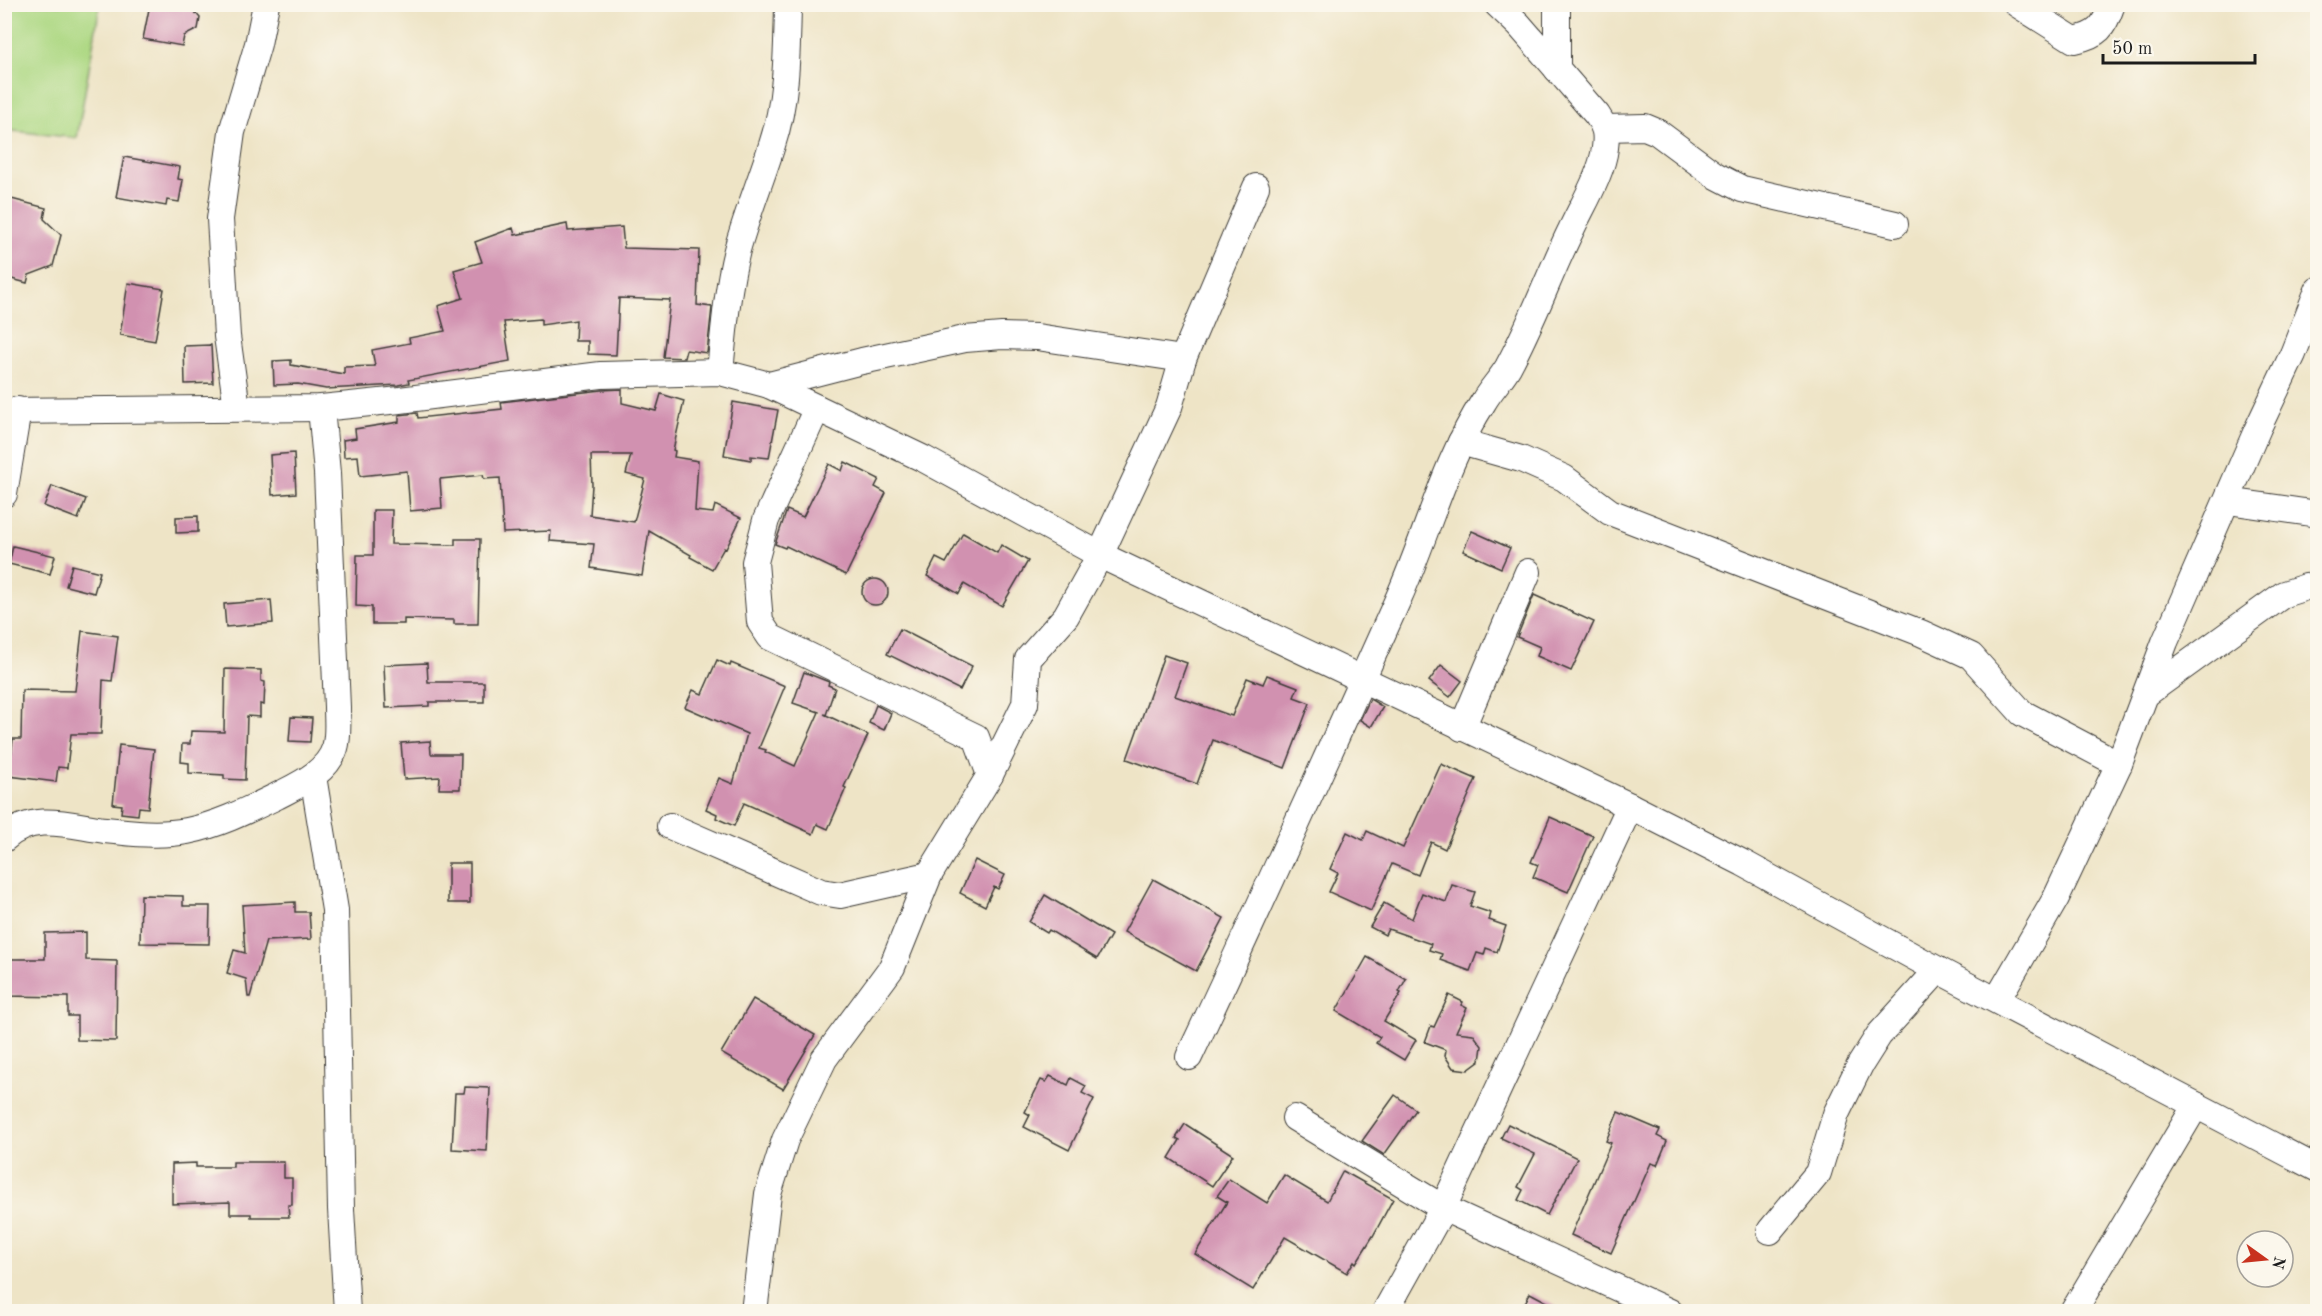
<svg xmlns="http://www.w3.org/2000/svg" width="2322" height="1316" viewBox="0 0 2322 1316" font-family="'Old Standard TT',serif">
<rect width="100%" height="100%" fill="#fbf7ec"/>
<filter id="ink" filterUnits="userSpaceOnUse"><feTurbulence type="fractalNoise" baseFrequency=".0167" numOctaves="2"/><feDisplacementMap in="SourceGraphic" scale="12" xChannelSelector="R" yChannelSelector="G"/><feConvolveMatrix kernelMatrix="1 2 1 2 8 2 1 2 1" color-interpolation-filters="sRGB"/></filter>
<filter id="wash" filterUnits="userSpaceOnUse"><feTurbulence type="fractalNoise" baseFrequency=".008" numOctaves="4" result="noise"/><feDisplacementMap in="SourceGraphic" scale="24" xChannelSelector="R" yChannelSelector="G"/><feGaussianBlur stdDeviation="1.35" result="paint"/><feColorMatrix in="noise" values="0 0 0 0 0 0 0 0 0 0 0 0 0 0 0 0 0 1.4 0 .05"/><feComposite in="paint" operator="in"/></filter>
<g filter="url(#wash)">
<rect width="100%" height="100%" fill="#eee4c6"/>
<polygon fill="#add883" stroke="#647a50" stroke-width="1.5" points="5,4 100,5 77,138 5,130"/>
<g id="blocks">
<g fill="#d191b0" fill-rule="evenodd">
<polygon points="150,4 193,10 200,18 198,29 184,36 182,46 143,39"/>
<polygon points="124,157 180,167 178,179 183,180 179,202 167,200 166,206 116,197"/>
<polygon points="4,197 46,208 44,219 61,235 53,266 29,275 27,283 4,277"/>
<polygon points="567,224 568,231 622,227 624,248 699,250 697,305 712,307 707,353 686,350 684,358 663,357 670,300 619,298 616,355 588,354 588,341 575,341 576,320 541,325 541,319 504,322 510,361 408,380 409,383 398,385 326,389 298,384 274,385 273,361 291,360 291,365 344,374 344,367 375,366 372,350 410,343 409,338 445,331 438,306 463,298 454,270 482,262 475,242 513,228 515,235"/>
<polygon points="128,283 164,289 155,341 120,335"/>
<polygon points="211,345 213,383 185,384 184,346"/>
<path d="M622,389V403L656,411L661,394L684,401L673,450L675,451L674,457L698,461L695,511L713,513L715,505L741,518L726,549L724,548L712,569L690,557L691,555L649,531L642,576L591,568L594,544L550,541L551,531L503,533L500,478L484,479L483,475L440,479L442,508L410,511L407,471L360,476L358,456L344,457L343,440L356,438L355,429L399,422V415L417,413L418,418L502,409L501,402L602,390ZM591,455H631L626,474L645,479L634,522L590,515L592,485Z"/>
<polygon points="733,402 778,410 769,458 751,456 751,460 724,455"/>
<polygon points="294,453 296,493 272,495 270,455"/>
<polygon points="845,462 879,479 875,487 886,493 846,575 786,546 785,548 775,544 787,510 803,517 829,464 842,471"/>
<polygon points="52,486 86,499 78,519 44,506"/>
<polygon points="373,510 392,510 391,544 455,545 455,539 480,539 478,624 454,624 454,620 404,619 404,624 372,624 372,607 356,606 357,555 373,555"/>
<polygon points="198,516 198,532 176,533 176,517"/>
<polygon points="1472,531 1510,548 1501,568 1463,551"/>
<polygon points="963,533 997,553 1001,545 1028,561 1002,606 964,584 959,594 927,576 936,558 946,563"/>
<polygon points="13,546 55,556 50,574 9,564"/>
<polygon points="72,565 100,572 94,593 66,586"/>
<circle cx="875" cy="592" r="13"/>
<polygon points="1534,595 1594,622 1571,671 1537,656 1540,647 1517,637"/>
<polygon points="271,600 273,623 226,627 224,604"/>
<polygon points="900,629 972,666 960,690 887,654"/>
<polygon points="82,631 118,636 112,681 103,680 101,734 71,734 67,768 58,767 56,782 9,776 13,739 21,739 22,690 75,691"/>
<polygon points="1164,655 1187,663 1175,696 1232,716 1247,678 1263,684 1267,675 1298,687 1294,697 1310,703 1285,768 1213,740 1197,784 1127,759"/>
<polygon points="717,660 730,666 731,663 785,686 759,748 766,750 765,752 795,766 819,712 793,703 804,672 829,682 828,685 835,688 826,715 824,714 868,735 844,787 846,788 828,829 817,824 813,834 744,803 734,826 716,818 717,814 706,809 719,778 733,784 747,734 685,707 693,690 702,694"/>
<polygon points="427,663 428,682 484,682 484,702 429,702 429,706 386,708 384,665"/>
<polygon points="1441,665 1462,681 1450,697 1429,681"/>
<polygon points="225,669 261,670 261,681 265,682 264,705 260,704 260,717 247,716 245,780 224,779 224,775 189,773 189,763 181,762 182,744 190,744 191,731 224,732"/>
<polygon points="1370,699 1383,707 1371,727 1360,720"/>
<polygon points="876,705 891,713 884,730 869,723"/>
<polygon points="291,717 312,718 310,742 289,741"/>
<polygon points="430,741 431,754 461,754 460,789 439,789 440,777 404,779 401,743"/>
<polygon points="119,745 154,749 148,808 139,807 138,815 121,813 122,805 113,804"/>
<polygon points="1441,764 1476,779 1445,849 1431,842 1418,875 1392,864 1371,911 1329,892 1338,873 1330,869 1347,832 1363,840 1367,831 1403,848"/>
<polygon points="1550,817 1593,836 1568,892 1533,877 1538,865 1531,862"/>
<polygon points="975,860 1005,875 998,889 994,887 985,906 960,893"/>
<rect x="448" y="863" width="22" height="40"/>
<polygon points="1153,879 1224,918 1196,971 1124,932"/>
<polygon points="1452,885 1475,892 1470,906 1491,913 1489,920 1506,926 1497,952 1486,948 1484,955 1477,953 1470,971 1440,960 1442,954 1429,950 1431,944 1388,929 1385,935 1370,927 1384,903 1412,919 1422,893 1446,902"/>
<polygon points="141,895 183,896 183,906 210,906 209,944 140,943"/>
<polygon points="1045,895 1111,935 1097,959 1049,930 1047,933 1029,922"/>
<polygon points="295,902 295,912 309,912 311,939 266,941 250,997 248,997 246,979 227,973 234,950 245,953 242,905"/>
<polygon points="86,932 86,960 117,961 116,1041 77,1040 77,1016 68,1016 68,997 4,996 4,959 45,959 45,933"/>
<polygon points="1367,957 1406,979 1399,992 1401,993 1384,1021 1416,1040 1404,1060 1376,1043 1380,1037 1336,1011"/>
<polygon points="1449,995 1463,1002 1461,1005 1467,1008 1456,1032 1473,1034 1482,1046 1480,1061 1468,1070 1453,1068 1445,1056 1446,1050 1425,1042 1431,1026 1434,1027"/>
<polygon points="753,999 815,1035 783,1089 721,1053"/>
<polygon points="1050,1076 1068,1085 1071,1078 1086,1086 1082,1093 1094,1099 1069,1150 1024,1127 1030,1115 1025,1112 1041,1080 1046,1082"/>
<polygon points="465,1087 490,1088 487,1151 452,1149 455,1093 464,1093"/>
<polygon points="1395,1095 1416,1110 1384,1155 1362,1141"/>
<polygon points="1618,1112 1660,1130 1657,1136 1667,1141 1657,1165 1651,1163 1611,1253 1571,1235 1611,1143 1606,1141"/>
<polygon points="1185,1124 1233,1155 1212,1186 1169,1158 1180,1140 1176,1138"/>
<polygon points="1508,1124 1577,1158 1547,1215 1518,1200 1523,1190 1518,1187 1535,1154 1501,1138"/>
<polygon points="233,1162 284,1162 284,1178 292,1178 292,1205 288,1205 289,1217 251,1217 251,1214 230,1214 230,1202 172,1204 172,1164 196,1163 196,1167 233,1167"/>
<polygon points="1343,1171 1393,1199 1373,1236 1356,1263 1354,1261 1347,1273 1285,1237 1253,1290 1195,1254 1227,1202 1217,1196 1229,1179 1267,1203 1284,1175 1327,1201"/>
<polygon points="1530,1293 1564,1311 1521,1311"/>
</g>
</g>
</g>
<g filter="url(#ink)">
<use href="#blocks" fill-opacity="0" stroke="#3c3a36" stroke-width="1.5"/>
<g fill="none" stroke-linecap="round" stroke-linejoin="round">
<defs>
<g id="minor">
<polyline points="1557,4 1557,69"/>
<path d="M2017,4L2074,40C2098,35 2104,28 2112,4"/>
<polyline points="1606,128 1645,127 1657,132 1715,175 1742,189 1895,224"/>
<path d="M720,372C724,331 727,290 737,250C747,214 761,180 772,145C787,100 787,51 788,4"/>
<polyline points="769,385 862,361 965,339 1002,336 1037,337 1183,359"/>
<polyline points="237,408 227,336 220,219 232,132 258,44 266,4"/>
<polyline points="817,408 766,520 755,562 760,622 770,637 976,737 990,775"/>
<polyline points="4,411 321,408 400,400 601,375 720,372 769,385 924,459 1100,555 1630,806 1743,863 1938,970 2318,1169"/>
<polyline points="1461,442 1521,459 1564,478 1610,512 1921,633 1971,656 2022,713 2119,764"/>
<polyline points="4,494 18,410"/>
<polyline points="2228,501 2318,514"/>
<polyline points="2146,694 2284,594 2306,587 2318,586"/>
<polyline points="1462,728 1528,572"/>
<polyline points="313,776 335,910 341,1209 347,1312"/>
<polyline points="670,826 821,892 840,895 929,875"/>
<path d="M4,839C33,811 71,826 105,830C132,833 160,836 187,831C218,825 248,810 277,796C298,785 327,773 335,748C339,735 337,720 337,707L327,473L321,408"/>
<polyline points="1997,1000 2056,898 2119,764 2165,642 2258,428 2293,354 2318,290"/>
<path d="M1189,1057C1261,905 1330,751 1399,597C1428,532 1445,461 1484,401C1491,389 1501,379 1508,367C1532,323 1549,275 1571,230C1582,206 1602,174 1605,148C1607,133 1605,127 1597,115L1519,25L1497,4"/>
<polyline points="1295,1118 1443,1208 1670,1312"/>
<polyline points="1770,1231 1818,1173 1836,1114 1860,1065 1879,1035 1938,970"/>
<polyline points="754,1312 768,1194 785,1140 824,1059 892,967 929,875 990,775 1025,704 1028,659 1066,616 1100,555 1169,407 1183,359 1256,187"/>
<polyline points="1385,1312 1443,1208 1630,806"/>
<polyline points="2073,1312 2196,1105"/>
</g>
</defs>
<use href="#minor" stroke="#3c3a36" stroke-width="28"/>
<use href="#minor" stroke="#fff" stroke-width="26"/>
</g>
</g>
<rect width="2322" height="1316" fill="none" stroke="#fbf7ec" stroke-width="24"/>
<g transform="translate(2265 1259) rotate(105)"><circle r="28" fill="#fbf7ec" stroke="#a29f99" stroke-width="1.5"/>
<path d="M0-4.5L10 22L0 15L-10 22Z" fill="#c8321e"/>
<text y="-9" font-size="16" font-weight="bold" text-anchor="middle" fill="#1c1c1c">N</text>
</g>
<path d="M2103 54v9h152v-9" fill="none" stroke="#1c1c1c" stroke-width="3"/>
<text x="2112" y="54" font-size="18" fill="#1c1c1c" stroke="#fbf7ec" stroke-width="4.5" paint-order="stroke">50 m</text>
</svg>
